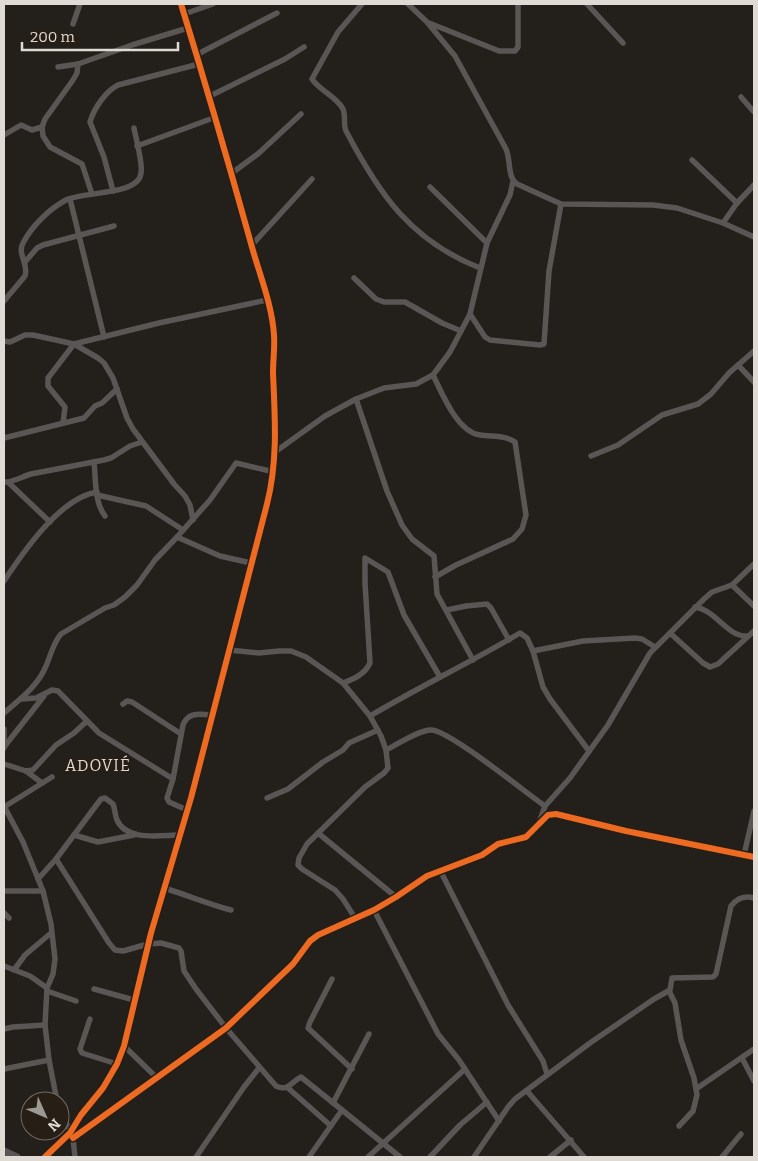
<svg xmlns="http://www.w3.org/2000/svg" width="758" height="1161" viewBox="0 0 758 1161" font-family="Bitter,serif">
<rect width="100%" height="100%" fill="#231f1a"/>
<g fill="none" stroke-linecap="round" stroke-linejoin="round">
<g stroke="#595655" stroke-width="5.5">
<path d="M362,4L338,32L312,79C320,91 336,96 343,109C346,116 343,124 346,131C379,194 411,241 480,268"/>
<path d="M408,4L427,22L455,56L506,149C511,160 507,177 517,184L561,204L653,205L677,208L723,223L754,237"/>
<polyline points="587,4 623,43"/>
<polyline points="184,14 213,4"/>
<polyline points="429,23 499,51 515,51 518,47 518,4"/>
<polyline points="73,24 80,4"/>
<polyline points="196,55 277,13"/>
<polyline points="78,64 77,73 73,80 45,119 42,127 43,136 50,147 82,164 92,194"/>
<polyline points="58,67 78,64 132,45 188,28"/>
<polyline points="210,96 285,59 304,47"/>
<polyline points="741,97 754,112"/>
<polyline points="4,135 21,125 32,130 42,127"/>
<polyline points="137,146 216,117"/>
<polyline points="692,160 737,203"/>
<polyline points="232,173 259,153 301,114"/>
<polyline points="430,187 487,243"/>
<path d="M113,191L104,157L90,122C94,108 106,91 118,85L199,64"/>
<polyline points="70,199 104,337"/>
<polyline points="723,223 737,203 754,185"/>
<polyline points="251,246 312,179"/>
<polyline points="25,262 37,248 43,245 114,226"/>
<polyline points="354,278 376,299 384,302 405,302 442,323 461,331"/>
<path d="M4,301L25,276C29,264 17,254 23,243C32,226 49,209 66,200C83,191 139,196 141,173C143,163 136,139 134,128"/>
<polyline points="470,314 485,337 490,340 540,345 544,344 549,271 561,204"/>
<polyline points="4,341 10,342 25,335 33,335 74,344 98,358 104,363 113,378 127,418 133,429 174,484 185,496 190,505 193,520"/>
<polyline points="738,365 754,382"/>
<path d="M433,375C442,393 457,432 480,435C492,437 505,435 515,442L526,515L522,529L513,539L456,565L435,577"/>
<polyline points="356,399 387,491 402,525 412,539 434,556 437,594 473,660"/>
<polyline points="63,423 65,407 48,386 48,378 74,344 159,323 267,300"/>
<polyline points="4,438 84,418 95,406 102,403 117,389"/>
<polyline points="275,452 325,416 356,399 384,388 416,384 433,375 450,352 470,314 487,243 510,195 513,181"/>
<polyline points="591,456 618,445 662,415 698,404 711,394 729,373 754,351"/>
<path d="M94,462C96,479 94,502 105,516"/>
<path d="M4,482C12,483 23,476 31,474L104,460L111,458L130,446L142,442"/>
<polyline points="9,483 50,522"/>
<polyline points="97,495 146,506 183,530"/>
<polyline points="177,537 210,500 236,463 274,472"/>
<path d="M4,581C24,551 60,498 97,492"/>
<polyline points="732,585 754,606"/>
<path d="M695,607C716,610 727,637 747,636"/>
<polyline points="447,610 466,606 487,604 491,608 509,640"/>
<polyline points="670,633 703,663 710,667 718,664 754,631"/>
<polyline points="229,650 259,653 279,651 291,651 306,657 343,683 370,716 381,736 386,750 388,768 384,773 365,787 307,844 299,858 298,865 302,869 335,890 343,899 355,918"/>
<polyline points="533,651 583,641 635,638 642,639 655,647"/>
<path d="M343,683C354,679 365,674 370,663L365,583V558L388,572L404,615L440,677"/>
<polyline points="21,699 36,698 52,690 58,691 99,733 173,779"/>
<polyline points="123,704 127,701 132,702 181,734"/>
<path d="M4,713C20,699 38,686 46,666C51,655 53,643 61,634L105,608L114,605L125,597L137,585L155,560L177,537L220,556L251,563"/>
<path d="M370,716C419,687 471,662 520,633L527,638L533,651L543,687L550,699L589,751"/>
<polyline points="4,729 4,748"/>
<polyline points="4,747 44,696"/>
<path d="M386,750C398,744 419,730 431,730C449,730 526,793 545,806"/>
<polyline points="4,764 26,771 33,770 56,745 74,733 87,721"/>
<polyline points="26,771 42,783"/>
<polyline points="267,798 288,789 323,762 343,750 349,743 378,730"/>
<polyline points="4,806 23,842 43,891 51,924 55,959 53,974 47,988 45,1025 49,1060 57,1101"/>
<polyline points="4,807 52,777"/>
<path d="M187,810L169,802L167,798L173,779L183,725C188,712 199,714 211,715"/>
<polyline points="539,823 545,806 570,778 608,725 650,653 704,599 712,592 732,585 754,564"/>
<polyline points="318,833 396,897"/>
<polyline points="74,835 98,842 134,835"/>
<polyline points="744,855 754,811"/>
<path d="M56,859L109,943L115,950L123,951L148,944L161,943L179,948L181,951L184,971L196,989L226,1028L276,1086C288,1092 291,1082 301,1077L342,1110L309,1157"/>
<polyline points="440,870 508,1005 543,1061 547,1074"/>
<path d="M38,879L56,859L101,799L105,798L113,804C115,809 115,815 117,820C127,842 161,835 180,835"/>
<path d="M164,888C187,895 208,904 231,910"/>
<polyline points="4,891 43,891"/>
<polyline points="374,910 438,1034 459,1060 499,1121"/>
<polyline points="4,913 9,918"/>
<polyline points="4,966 30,976 47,988"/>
<polyline points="14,970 25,955 51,933"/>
<polyline points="332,979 310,1022 308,1028 352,1069"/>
<polyline points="94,989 134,1000"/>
<polyline points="47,991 76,1001"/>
<polyline points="669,991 675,1003 681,1040 694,1078 697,1095 693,1111 679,1126"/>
<polyline points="90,1019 80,1049 82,1053 117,1064"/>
<polyline points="4,1029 13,1027 45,1025"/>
<polyline points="124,1046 157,1078"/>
<polyline points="742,1058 754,1081"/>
<polyline points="4,1069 49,1060"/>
<polyline points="288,1088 331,1126"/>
<polyline points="696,1089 754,1049"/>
<polyline points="527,1091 584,1157"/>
<polyline points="333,1103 369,1034"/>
<polyline points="60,1109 73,1138 75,1157"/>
<polyline points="342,1110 400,1157"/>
<polyline points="73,1138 226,1028 293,964 310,941 318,935 374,910 396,897 427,876 482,855 498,844 526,837 548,815 556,814 626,831 754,857"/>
<path d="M45,1157L70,1133L81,1115L103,1088L117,1064L124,1046L151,933L191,798L267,504C278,461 275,417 273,373C273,360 275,347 274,335C272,303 258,271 250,240C228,161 205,82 181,4"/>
<polyline points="196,1157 244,1087 259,1068"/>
<polyline points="368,1157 465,1069"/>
<polyline points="430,1157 460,1125 487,1102"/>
<path d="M474,1157L508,1107L515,1099L590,1043L654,999L670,990L672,978L713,977L716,974L731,906C737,898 744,895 754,898"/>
<polyline points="550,1157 571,1140"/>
<polyline points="722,1157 741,1134"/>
</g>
<polyline stroke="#595655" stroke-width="7" points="4,1151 17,1157"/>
<defs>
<g id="cycleway">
<polyline points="73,1138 226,1028 293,964 310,941 318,935 374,910 396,897 427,876 482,855 498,844 526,837 548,815 556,814 626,831 754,857"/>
<path d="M45,1157L70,1133L81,1115L103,1088L117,1064L124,1046L151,933L191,798L267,504C278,461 275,417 273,373C273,360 275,347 274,335C272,303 258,271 250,240C228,161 205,82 181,4"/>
</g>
</defs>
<use href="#cycleway" stroke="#271f16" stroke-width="9"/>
<use href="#cycleway" stroke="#ed6a23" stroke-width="6"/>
</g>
<g text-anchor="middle" stroke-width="4.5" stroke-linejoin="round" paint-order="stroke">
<g font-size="16" letter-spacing="1" fill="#dfdad4" stroke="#271f16">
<text x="98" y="771">ADOVIÉ</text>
</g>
</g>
<rect width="758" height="1161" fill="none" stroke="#dfdad4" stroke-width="10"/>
<g transform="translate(45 1116) rotate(135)"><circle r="24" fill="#271f16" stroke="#716a62"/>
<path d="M0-4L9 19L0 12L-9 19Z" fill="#9d9993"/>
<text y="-8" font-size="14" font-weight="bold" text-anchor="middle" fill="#dfdad4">N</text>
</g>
<path d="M22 42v8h156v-8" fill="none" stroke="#dfdad4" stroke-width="2.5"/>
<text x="30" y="42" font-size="15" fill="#dfdad4" stroke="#271f16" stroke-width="4" paint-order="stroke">200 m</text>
</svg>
